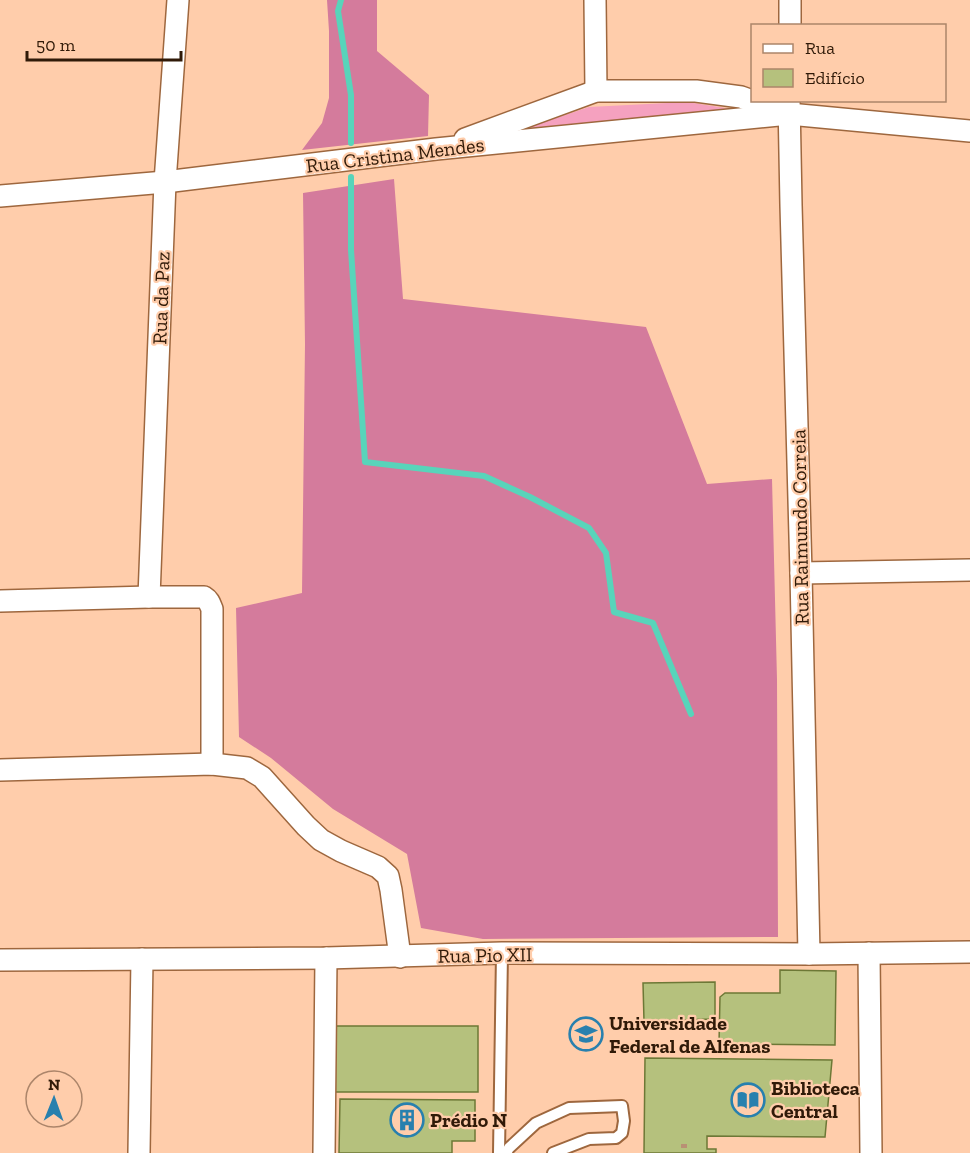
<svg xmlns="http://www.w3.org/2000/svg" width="970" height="1153" viewBox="0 0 970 1153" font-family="'Zilla Slab',serif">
<rect width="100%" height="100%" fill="#ffcdab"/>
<polygon fill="#f5a1bf" points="687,102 732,109 503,136 589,107"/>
<g fill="#d47b9c">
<polygon points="327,0 377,0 377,51 429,95 428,136 302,150 322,123 329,98 329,31"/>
<polygon points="394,179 403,299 646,327 707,484 772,479 777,679 778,937 483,939 421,928 407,854 333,809 271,758 239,737 236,608 302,593 305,344 303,193"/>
</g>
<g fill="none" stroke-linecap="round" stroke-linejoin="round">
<g stroke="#58d4ba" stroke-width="6">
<polyline points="341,0 338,11 351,95 351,143"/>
<polyline points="351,177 351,250 365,462 484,476 530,497 589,528 606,553 614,612 653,623 691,714"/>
</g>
</g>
<g fill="#b5c17d" stroke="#6d7836" stroke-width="1.5">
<polygon points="780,970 836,971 835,1045 719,1044 720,997 725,993 780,993"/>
<polygon points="715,982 715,1019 644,1021 643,983"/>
<rect x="335" y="1026" width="143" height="66"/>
<polygon points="645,1058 832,1060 825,1137 707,1136 707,1149 716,1149 716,1153 644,1153"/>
<polygon points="340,1099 475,1100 475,1141 452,1141 452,1153 339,1153"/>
</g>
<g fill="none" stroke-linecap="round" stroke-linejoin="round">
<defs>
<g id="service">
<polyline points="499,1153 502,953"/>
<polyline points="506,1153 509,1148 536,1123 569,1108 622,1106 624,1121 622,1133 616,1138 589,1139 553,1153"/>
</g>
<g id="minor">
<polyline points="595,0 596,91"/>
<polyline points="790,26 790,0"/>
<polyline points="789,101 791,205 801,573 809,954"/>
<polyline points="465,139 596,91 696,91 741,97 783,112"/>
<polyline points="0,196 165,182 436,149 789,114 970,131"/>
<polyline points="801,573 970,570"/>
<polyline points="149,597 165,182 178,0"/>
<path d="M0,601L149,597H204C209,600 210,604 212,609V764"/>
<polyline points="0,770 212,764 247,768 262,777 306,826 321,840 341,851 378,867 388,876 391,890 400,957"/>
<polyline points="869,953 871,1153"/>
<polyline points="0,960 326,958 502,953 809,954 970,952"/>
<polyline points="139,1153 142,959"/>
<polyline points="324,1153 326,958"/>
</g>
</defs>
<use href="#service" stroke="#9e673e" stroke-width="14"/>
<use href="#minor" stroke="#9e673e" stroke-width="24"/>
<polyline stroke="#b99074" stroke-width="4" stroke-dasharray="6 3" stroke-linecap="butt" points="681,1146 689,1146"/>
<use href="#service" stroke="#fff" stroke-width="10"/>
<use href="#minor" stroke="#fff" stroke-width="21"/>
</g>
<defs>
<symbol id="university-ring" viewBox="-11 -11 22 22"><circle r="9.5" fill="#ffcdab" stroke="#2880ae" stroke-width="1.5"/><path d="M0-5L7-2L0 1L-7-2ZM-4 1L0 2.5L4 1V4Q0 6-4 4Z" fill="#2880ae"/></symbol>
<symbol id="library-ring" viewBox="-11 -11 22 22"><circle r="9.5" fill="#ffcdab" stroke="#2880ae" stroke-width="1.5"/><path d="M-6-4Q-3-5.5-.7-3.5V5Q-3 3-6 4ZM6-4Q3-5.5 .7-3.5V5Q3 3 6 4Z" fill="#2880ae"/></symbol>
<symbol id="building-ring" viewBox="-11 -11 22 22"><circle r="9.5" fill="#ffcdab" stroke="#2880ae" stroke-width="1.5"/><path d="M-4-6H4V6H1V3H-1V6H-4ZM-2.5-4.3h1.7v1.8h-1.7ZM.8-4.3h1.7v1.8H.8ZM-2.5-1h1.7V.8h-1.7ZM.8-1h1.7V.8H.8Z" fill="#2880ae"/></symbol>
</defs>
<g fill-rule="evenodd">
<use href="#university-ring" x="567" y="1015" width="38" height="38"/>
<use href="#library-ring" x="729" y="1081" width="38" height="38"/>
<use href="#building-ring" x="388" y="1101" width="38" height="38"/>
</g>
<g text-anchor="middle" stroke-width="4.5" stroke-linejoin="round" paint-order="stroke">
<g font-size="20" fill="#301a08" stroke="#ffcdab">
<text transform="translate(395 155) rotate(-7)" y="7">Rua Cristina Mendes</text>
<text transform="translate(161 298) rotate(-88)" y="7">Rua da Paz</text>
<text transform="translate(800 527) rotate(-91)" y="7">Rua Raimundo Correia</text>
<text transform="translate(485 955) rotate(-1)" y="7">Rua Pio XII</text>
</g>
<g font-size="20" font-weight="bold" fill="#301a08" stroke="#ffcdab" text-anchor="start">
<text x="609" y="1030">Universidade<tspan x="609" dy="23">Federal de Alfenas</tspan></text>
<text x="771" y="1095">Biblioteca<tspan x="771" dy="23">Central</tspan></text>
<text x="430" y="1127">Prédio N</text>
</g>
</g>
<rect x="751" y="24" width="195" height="78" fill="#ffcdab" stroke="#ac856a" stroke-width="1.5"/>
<rect x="763" y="44" width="30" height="9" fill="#ffffff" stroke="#ac856a" stroke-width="1.5"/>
<text x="805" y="54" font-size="18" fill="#301a08">Rua</text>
<rect x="763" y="69" width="30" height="18" fill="#b5c17d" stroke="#ac856a" stroke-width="1.5"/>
<text x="805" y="84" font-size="18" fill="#301a08">Edifício</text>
<g transform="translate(54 1099) rotate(1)"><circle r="28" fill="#ffcdab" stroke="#ac856a" stroke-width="1.5"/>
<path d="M0-4.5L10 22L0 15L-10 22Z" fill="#2880ae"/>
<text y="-9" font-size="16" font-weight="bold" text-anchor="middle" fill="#301a08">N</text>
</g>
<path d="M27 51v9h154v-9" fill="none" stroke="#301a08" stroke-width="3"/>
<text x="36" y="51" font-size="18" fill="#301a08" stroke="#ffcdab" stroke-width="4.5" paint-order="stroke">50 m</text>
</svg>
